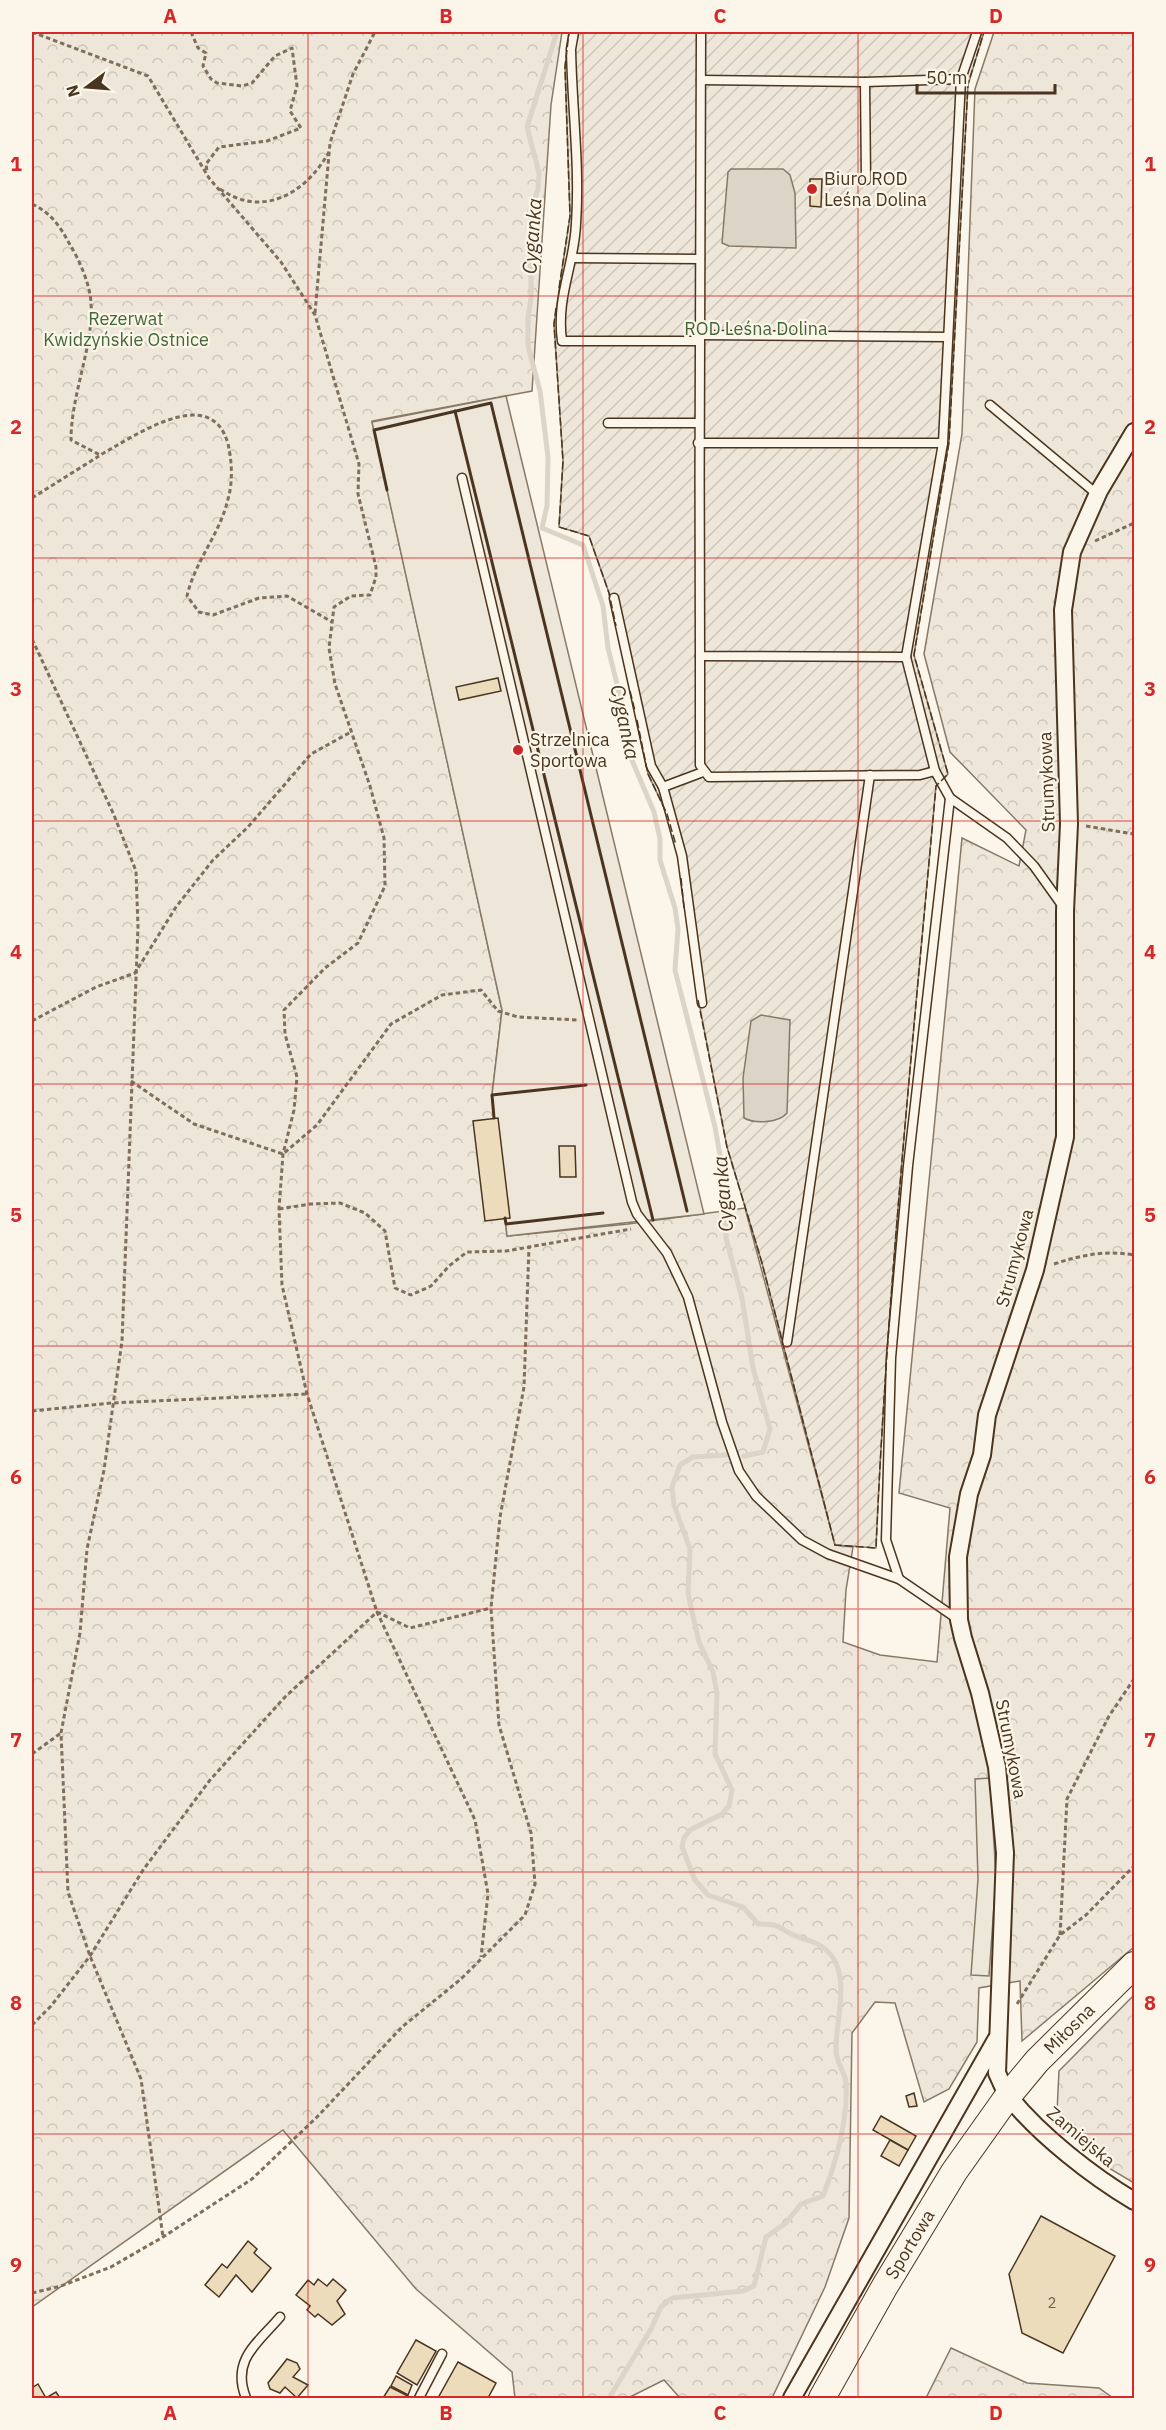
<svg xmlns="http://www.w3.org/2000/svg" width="1166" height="2430" viewBox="0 0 1166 2430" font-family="'IBM Plex Sans',sans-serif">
<defs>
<pattern id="forest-crowns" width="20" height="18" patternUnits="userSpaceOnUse" patternTransform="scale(1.5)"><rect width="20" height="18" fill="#ede6d9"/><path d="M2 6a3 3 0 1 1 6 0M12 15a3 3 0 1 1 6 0" fill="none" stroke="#cdc6ba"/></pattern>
<pattern id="garden-furrows" width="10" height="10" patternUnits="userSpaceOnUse" patternTransform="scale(1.5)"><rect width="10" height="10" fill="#ede6d9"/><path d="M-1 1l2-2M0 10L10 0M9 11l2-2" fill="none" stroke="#cdc6ba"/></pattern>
</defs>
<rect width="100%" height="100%" fill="#fbf6e9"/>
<g fill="url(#forest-crowns)" stroke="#887966" stroke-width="1.5">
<polygon points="32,32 562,32 551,105 532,391 372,421 502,1010 492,1095 507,1236 628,1224 745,1208 835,1545 853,1547 846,1590 843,1642 880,1655 937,1662 950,1508 899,1493 962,838 1019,866 1026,830 950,752 924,654 962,434 975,89 994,32 1134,32 1134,1947 1022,2041 1020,1981 979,1988 977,2042 949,2089 924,2102 895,2003 875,2002 852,2033 849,2218 825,2287 772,2398 680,2398 664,2380 628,2398 515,2398 512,2372 416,2289 283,2130 32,2307"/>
<polygon points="1134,1995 1134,2183 1107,2167 1057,2112 1059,2071"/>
<polygon points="951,2348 1027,2383 1099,2388 1113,2398 926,2398"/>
</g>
<path fill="url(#garden-furrows)" stroke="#887966" stroke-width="1.5" d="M569,32H984L968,85L949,442L914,655L948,774L936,786C913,1040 887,1293 876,1548L835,1545L762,1263L727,1147L694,977L678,854L667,814L648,774L609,593L589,536L559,527L563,461L554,324L570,216L565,67Z"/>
<polygon fill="#ede6d9" stroke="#887966" stroke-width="1.5" points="506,396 704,1214 507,1236 492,1095 502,1010 372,422"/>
<polygon fill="#ede7d9" stroke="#887966" stroke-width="1.5" points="990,1778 996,1877 989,1976 971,1975 978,1879 975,1779"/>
<g fill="#dcd4c6" stroke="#887966" stroke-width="1.5">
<polygon points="731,169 783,169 790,175 795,193 796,248 729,246 722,243 728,172"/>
<path d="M761,1015L790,1020L787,1113C779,1123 755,1124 744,1118L743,1078L751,1021Z"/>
</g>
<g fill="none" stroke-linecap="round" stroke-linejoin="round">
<g stroke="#dcd4c6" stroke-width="5">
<polyline points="557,32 527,127 539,173 538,189 531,211 531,298 528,317 528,346 540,391 548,457 547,506 542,528 583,545 603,606 608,648 629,732 631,758 654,812 660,839 660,860 675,908 678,929 675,970 715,1127 724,1178 726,1238 742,1298 753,1368 770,1429 763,1452 744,1456"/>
<path d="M609,2398L651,2329L661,2307L672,2298L743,2291L754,2286L766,2237L786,2223L801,2204L823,2196C836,2162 848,2120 846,2084C846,2073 837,2066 836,2050C835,2019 855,1968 821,1946C813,1940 804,1940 796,1936C776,1928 784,1924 758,1924L743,1907L708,1895L695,1880L682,1847L684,1838L690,1830L722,1814L729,1806L732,1790L715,1754L717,1693L713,1672L699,1642L692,1612L688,1593L690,1549L674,1505L672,1487L680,1465L693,1457L726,1455"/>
</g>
</g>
<g fill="#ecdcbc" stroke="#4a3520" stroke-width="1.5">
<polygon points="810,179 822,179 821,207 810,206"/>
<polygon points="498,678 501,691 459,700 456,687"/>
<polygon points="498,1118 510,1218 485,1221 473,1121"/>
<polygon points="559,1146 575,1146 576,1177 560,1177"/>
<polygon points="914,2093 917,2106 909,2107 906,2096"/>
<polygon points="881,2116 916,2136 908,2150 873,2130"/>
<polygon points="890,2140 908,2150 899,2166 881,2156"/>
<polygon points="1041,2216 1115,2256 1063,2353 1022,2333 1009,2274"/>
<polygon points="248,2241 257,2249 254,2253 271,2268 252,2292 236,2275 219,2297 205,2285 222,2264 227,2268"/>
<polygon points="318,2279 327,2286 333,2279 346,2290 337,2301 345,2314 332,2325 318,2314 315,2317 307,2310 310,2306 296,2295 308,2280 314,2285"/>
<polygon points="416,2340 436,2351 417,2385 397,2373"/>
<polygon points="287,2359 297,2363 300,2369 293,2377 308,2385 297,2398 285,2387 280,2393 270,2389 268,2383"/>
<polygon points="458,2362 496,2383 488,2398 438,2398"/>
<polygon points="396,2376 412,2385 408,2395 391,2386"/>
<polygon points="38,2384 46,2398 56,2392 60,2398 32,2398 32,2388"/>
<polygon points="390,2387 408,2396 407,2398 383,2398"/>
</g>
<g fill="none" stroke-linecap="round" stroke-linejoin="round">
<defs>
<g id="lane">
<path d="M574,32L571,49C572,107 580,166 576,224C574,267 556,296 562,341H698"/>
<path d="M701,32C700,240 699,448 700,656L906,657L935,771L950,798"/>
<polyline points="701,80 865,82 961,79 977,32"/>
<polyline points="865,82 866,180"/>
<polyline points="572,258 700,259"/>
<polyline points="698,335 948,337"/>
<polyline points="990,405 1098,495"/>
<polyline points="608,423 698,423"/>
<polyline points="698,443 943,443 906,657"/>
<polyline points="943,443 961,79"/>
<polyline points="462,478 632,1202 637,1214 667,1253 688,1297 722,1422 739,1471 756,1496 802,1540 828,1554 899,1579 959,1620"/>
<polyline points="614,598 651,766 663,787"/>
<polyline points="700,656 700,765 709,777 920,775 935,771"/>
<polyline points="702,1003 682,856 663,787 703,772"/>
<polyline points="787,1342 870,775"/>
<polyline points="899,1579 886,1540 891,1358 908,1166 950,798 1007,838 1034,866 1064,908"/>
<path d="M246,2398C231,2360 257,2344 280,2317"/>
<polyline points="419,2398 442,2354"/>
</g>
<g id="street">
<path d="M1134,432L1099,491L1072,552L1063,610L1069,824L1065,911V1137L1035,1270L987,1415L982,1455L969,1494L958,1557L959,1620L963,1638L980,1693L997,1767L1005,1853L997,2073C1001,2081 1004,2091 1010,2098C1041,2136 1092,2176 1134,2201"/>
<polyline points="792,2398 996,2040"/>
</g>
<g id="primary">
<path id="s1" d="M822,2398L885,2286L954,2172L1008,2096L1037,2061L1134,1965"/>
</g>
</defs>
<use href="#lane" stroke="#4a3520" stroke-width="11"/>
<use href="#street" stroke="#4a3520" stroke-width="20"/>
<use href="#primary" stroke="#4a3520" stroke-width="28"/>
<g stroke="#7f6f5c" stroke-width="3" stroke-dasharray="4.5 3" stroke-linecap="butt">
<polyline points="32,32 148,76 209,178 281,262 315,315 359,464 358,494 376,567 376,577 370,595 351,596 334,607 329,648 335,684 370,786 384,838 385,886 358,943 325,968 284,1010 285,1034 297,1077 294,1110 283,1154 279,1209 282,1285 307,1394 377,1612 410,1628 491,1608"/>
<polyline points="191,32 198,48 206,53 203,66 211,79 217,83 242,86 252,83 275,56 292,48 297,86 290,111 301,128 267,141 219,147 206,164 207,172"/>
<path d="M220,189C263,219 306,193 329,152"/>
<path d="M32,204C50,212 60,226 69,243C79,259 90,284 91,303C94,345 71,394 71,440L100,455C132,438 211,381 228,444C232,461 233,482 228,499C220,534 195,561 187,596L199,612L213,615L259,598L287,596L332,622"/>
<polyline points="315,313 330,143 353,74 375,32"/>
<polyline points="32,498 99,456"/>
<polyline points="1095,541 1134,523"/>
<polyline points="32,639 114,815 136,871 138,927 122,1341 104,1470 87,1549 80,1633 61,1733 68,1892 90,1956 141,2079 163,2237"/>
<polyline points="1086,826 1134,834"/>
<polyline points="32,1021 96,987 135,973 176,907 213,860 248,827 311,754 351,732"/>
<polyline points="131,1081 194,1124 283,1154 317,1125 391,1024 442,995 481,990 498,1011 518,1017 578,1020"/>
<polyline points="279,1209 310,1204 340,1203 365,1213 385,1231 395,1288 411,1295 431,1286 449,1266 467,1252 506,1251 529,1247"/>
<path d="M1054,1264C1081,1255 1106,1250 1134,1255"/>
<polyline points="32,1411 112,1403 307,1394"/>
<polyline points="32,1754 61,1733"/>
<polyline points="1060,1935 1067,1799 1109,1716 1134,1679"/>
<polyline points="1017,2004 1060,1935 1086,1915 1134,1866"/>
<polyline points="32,2025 51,2006 90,1956 143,1870 210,1780 285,1697 377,1612 475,1820 488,1894 481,1957"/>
<polyline points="32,2293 61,2286 111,2267 163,2237 252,2179 317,2117 402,2027 461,1979 525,1915 535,1884 531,1833 499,1725 491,1608 500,1517 524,1387 529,1247 631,1229"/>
</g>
<use href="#lane" stroke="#fbf6e9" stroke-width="8"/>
<use href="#street" stroke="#fbf6e9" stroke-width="16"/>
<use href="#primary" stroke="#fbf6e9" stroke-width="26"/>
<g stroke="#4a3520" stroke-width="1.5" stroke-dasharray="8 3" stroke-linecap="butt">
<polyline points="559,288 570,216 565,67 569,32"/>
<polyline points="556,308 554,324 563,461 559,527 589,536 609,593 616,626"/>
<polyline points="630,691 635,711"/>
<polyline points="637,720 648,774 667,814 676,845"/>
<polyline points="681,878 684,908"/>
<path d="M698,1000L727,1147L762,1263L835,1545L876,1548C887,1293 913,1040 936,786L948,774L914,655L949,442L968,84L984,32"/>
</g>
<g stroke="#4a3520" stroke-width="3">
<polyline points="455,411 653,1220"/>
<polyline points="387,490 374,430 491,403 687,1211"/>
<polyline points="494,1118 492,1095 586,1085"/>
<polyline points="505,1218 506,1224 603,1213"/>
</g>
</g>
<path fill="none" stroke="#d62828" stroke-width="1.5" stroke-opacity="0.55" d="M308,32V2398M583,32V2398M858,32V2398M32,296H1134M32,558H1134M32,821H1134M32,1084H1134M32,1346H1134M32,1609H1134M32,1872H1134M32,2134H1134"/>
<g fill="#c62828" stroke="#fbf6e9" stroke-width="2">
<circle cx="812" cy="189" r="6"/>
<circle cx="518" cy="750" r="6"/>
</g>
<g text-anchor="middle" stroke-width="4.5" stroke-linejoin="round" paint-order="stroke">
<g font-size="15" fill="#725f47">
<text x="1052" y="2308">2</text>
</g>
<g font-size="18" fill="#4a3520" stroke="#fbf6e9" text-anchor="start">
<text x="824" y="185">Biuro ROD<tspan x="824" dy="21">Leśna Dolina</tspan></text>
<text x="530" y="746">Strzelnica<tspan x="530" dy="21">Sportowa</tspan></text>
</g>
<g font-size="18" fill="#436837" stroke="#fbf6e9">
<text x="126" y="325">Rezerwat<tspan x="126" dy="21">Kwidzyńskie Ostnice</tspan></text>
<text x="756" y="335">ROD Leśna Dolina</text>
</g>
<g font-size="18" fill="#4a3520" stroke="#fbf6e9">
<text transform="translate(1047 782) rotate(-92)" y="6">Strumykowa</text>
<text transform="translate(1015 1258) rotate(-75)" y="6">Strumykowa</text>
<text transform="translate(1011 1749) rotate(79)" y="6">Strumykowa</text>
<text dy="6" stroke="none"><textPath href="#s1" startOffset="446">Miłosna</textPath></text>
<text transform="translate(1081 2137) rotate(40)" y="6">Zamiejska</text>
<text dy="6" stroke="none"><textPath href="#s1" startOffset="177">Sportowa</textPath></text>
</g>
<g font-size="20" font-style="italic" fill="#4a3520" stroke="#fbf6e9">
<text transform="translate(532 236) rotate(-86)" y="7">Cyganka</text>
<text transform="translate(625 722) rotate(78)" y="7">Cyganka</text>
<text transform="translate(723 1194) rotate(-95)" y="7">Cyganka</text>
</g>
</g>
<rect width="1166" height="2430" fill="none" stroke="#fbf6e9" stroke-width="66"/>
<g transform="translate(87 87) rotate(254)" stroke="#fbf6e9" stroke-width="4.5" paint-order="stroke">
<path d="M0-4.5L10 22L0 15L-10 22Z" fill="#4a3520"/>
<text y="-9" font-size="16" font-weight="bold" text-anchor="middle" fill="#4a3520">N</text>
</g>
<path d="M917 84v9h138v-9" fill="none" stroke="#4a3520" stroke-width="3"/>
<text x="926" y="84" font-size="18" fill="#4a3520" stroke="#fbf6e9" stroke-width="4.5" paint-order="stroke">50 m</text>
<rect x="33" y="33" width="1100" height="2364" fill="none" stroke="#d62828" stroke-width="2"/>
<g font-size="20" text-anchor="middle" font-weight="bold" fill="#d62828">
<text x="170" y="23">A</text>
<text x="446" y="23">B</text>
<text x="720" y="23">C</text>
<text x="996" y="23">D</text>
<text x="16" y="171">1</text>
<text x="1150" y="171">1</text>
<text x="16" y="434">2</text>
<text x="1150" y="434">2</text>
<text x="16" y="696">3</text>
<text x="1150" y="696">3</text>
<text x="16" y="959">4</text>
<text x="1150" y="959">4</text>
<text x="16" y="1222">5</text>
<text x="1150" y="1222">5</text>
<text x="16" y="1484">6</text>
<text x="1150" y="1484">6</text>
<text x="16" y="1747">7</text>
<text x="1150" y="1747">7</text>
<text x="16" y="2010">8</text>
<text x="1150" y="2010">8</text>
<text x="16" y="2272">9</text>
<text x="1150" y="2272">9</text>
<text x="170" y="2420">A</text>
<text x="446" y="2420">B</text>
<text x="720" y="2420">C</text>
<text x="996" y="2420">D</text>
</g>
</svg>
